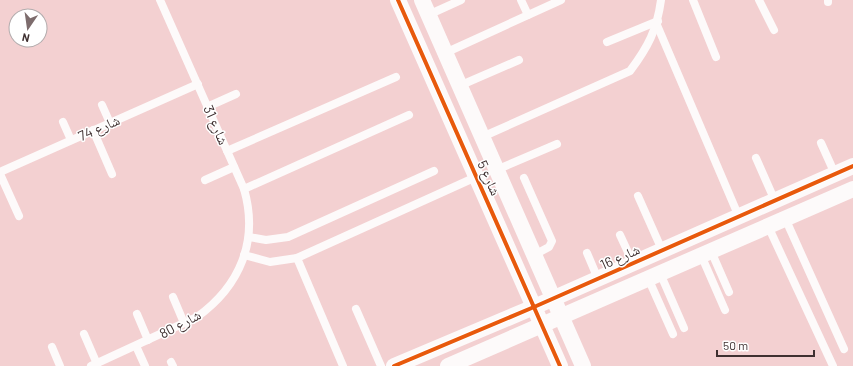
<svg xmlns="http://www.w3.org/2000/svg" width="853" height="366" viewBox="0 0 853 366" font-family="Barlow,'Noto Naskh Arabic',sans-serif">
<rect width="100%" height="100%" fill="#f1dbdd"/>
<path fill="#f3d0d1" fill-rule="evenodd" d="M0,0H853V366H0ZM16,16H40V40H16Z"/>
<g fill="none" stroke-linecap="round" stroke-linejoin="round">
<g stroke="#fdfafa" stroke-width="8">
<polyline points="521,0 528,15"/>
<polyline points="693,0 716,57"/>
<polyline points="759,0 774,30"/>
<polyline points="828,0 828,2"/>
<polyline points="428,15 461,0"/>
<polyline points="657,25 739,217"/>
<polyline points="607,42 658,21"/>
<polyline points="445,53 561,0"/>
<polyline points="459,86 519,60"/>
<polyline points="102,105 110,123"/>
<polyline points="207,107 236,94"/>
<polyline points="63,122 71,140"/>
<polyline points="93,130 112,174"/>
<path d="M482,137L630,71C648,47 657,30 661,0"/>
<polyline points="821,143 835,174"/>
<polyline points="227,151 396,77"/>
<polyline points="756,158 775,201"/>
<polyline points="496,170 557,144"/>
<polyline points="0,172 198,84"/>
<polyline points="0,174 19,216"/>
<polyline points="524,178 552,241 549,247 534,255"/>
<polyline points="205,180 234,167"/>
<polyline points="244,189 409,115"/>
<polyline points="638,196 662,250"/>
<polyline points="785,218 844,349"/>
<polyline points="768,226 833,366"/>
<polyline points="620,235 633,263"/>
<polyline points="249,237 266,240 288,237 434,171"/>
<polyline points="711,251 729,292"/>
<polyline points="587,253 598,279"/>
<polyline points="244,255 270,262 297,258 476,177"/>
<polyline points="701,255 725,310"/>
<polyline points="297,258 343,366"/>
<polyline points="660,273 684,328"/>
<polyline points="648,278 673,334"/>
<polyline points="173,297 184,323"/>
<polyline points="356,309 381,366"/>
<polyline points="137,314 148,340"/>
<polyline points="84,334 97,364"/>
<polyline points="136,346 145,366"/>
<polyline points="52,347 60,366"/>
<polyline points="171,362 173,366"/>
<path d="M91,366L197,317C240,286 259,241 244,189L160,0"/>
</g>
<g stroke="#fdfafa" stroke-width="16">
<polyline points="398,0 560,366"/>
<polyline points="422,0 583,366"/>
<polyline points="394,366 534,307 853,166"/>
<polyline points="448,366 853,189"/>
</g>
<defs>
<g id="cycleway">
<polyline points="398,0 560,366"/>
<polyline points="394,366 534,307 853,166"/>
</g>
</defs>
<use href="#cycleway" stroke="#fff" stroke-width="6"/>
<use href="#cycleway" stroke="#e8590c" stroke-width="4"/>
</g>
<g text-anchor="middle" stroke-width="3" stroke-linejoin="round" paint-order="stroke">
<g font-size="14" fill="#3f3031" stroke="#fff">
<text transform="translate(216 125) rotate(66)" y="5">شارع 31</text>
<text transform="translate(99 128) rotate(-24)" y="5">شارع 74</text>
<text transform="translate(489 178) rotate(66)" y="5">شارع 5</text>
<text transform="translate(620 257) rotate(-24)" y="5">شارع 16</text>
<text transform="translate(180 324) rotate(-28)" y="5">شارع 80</text>
</g>
</g>
<g transform="translate(28 28) rotate(193)"><circle r="19" fill="#ffffff" stroke="#b2acad"/>
<path d="M0-3L7 15L0 10L-7 15Z" fill="#7d6c6d"/>
<text y="-6" font-size="11" font-weight="bold" text-anchor="middle" fill="#3f3031">N</text>
</g>
<path d="M717 350v6h97v-6" fill="none" stroke="#3f3031" stroke-width="2"/>
<text x="723" y="350" font-size="12" fill="#3f3031" stroke="#ffffff" stroke-width="3" paint-order="stroke">50 m</text>
</svg>
